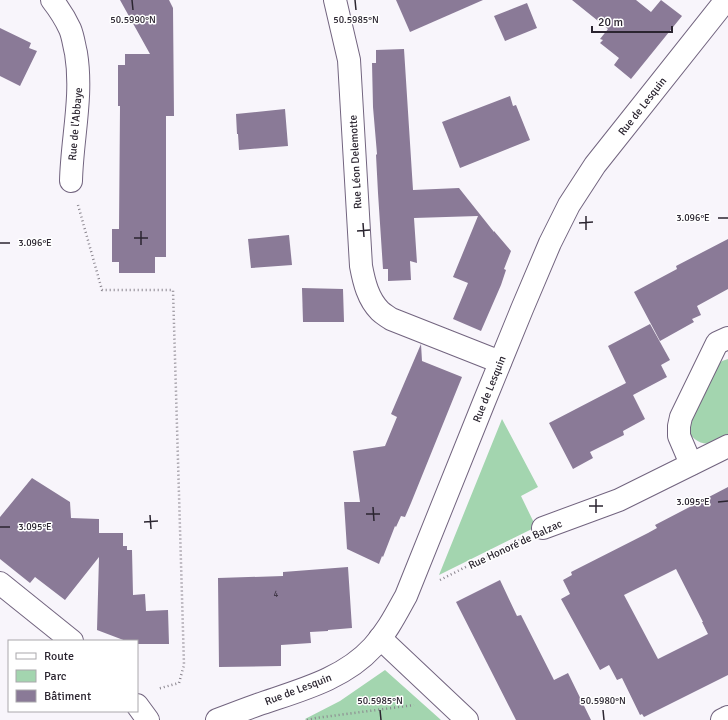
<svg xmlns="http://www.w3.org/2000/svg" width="728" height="720" viewBox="0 0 728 720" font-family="Signika,sans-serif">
<rect width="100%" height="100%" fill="#f8f5fb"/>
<g fill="#a3d5af">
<path d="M728,359V435C723,437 716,442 711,443C702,446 690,438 688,429C688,427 689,425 689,423L716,368L722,361Z"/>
<polygon points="502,419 538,487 521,496 536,527 439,575"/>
<polygon points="385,670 441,720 306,720 305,719 340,701"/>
</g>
<g fill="#8a7a97" fill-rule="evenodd">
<polygon points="120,0 169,0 173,8 174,116 166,116 166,257 155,257 155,273 119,273 119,262 112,262 112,229 119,229 120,106 118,106 118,65 125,65 125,54 150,54"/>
<polygon points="396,0 483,0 410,32"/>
<polygon points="572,0 636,0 651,12 661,0 682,16 631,79 614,65 619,58 600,43 603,40 600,39 608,29"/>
<polygon points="527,3 537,28 505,41 494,16"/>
<polygon points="0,28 31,43 29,48 37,51 20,86 0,76"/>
<polygon points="404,49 413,190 459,188 494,232 494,231 511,251 504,269 506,270 501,285 481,331 453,319 468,283 453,277 478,216 414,218 417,263 410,261 411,280 388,281 388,269 383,269 378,193 376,155 377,154 373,107 372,63 376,63 376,50"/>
<polygon points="510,96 513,106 516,105 530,140 460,168 442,122"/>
<polygon points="285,109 288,146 239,150 238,134 237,134 236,114"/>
<polygon points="289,235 292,265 251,268 248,239"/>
<polygon points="728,239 728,289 697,306 701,315 692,319 694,322 660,341 634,292 677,269 676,266"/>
<polygon points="302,288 343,289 344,322 303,322"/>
<polygon points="650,324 670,360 661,365 667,377 633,395 645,419 623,431 624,435 590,452 593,458 573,469 549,423 626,383 608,346"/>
<polygon points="421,344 422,361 462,377 411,503 405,517 401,516 396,527 395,526 383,557 382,556 379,564 347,549 344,502 360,502 353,451 385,446 397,417 391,414"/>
<polygon points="32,478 70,502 71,518 99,519 99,533 123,533 123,546 127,546 127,550 132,550 133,595 145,594 146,611 168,610 169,644 137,644 137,641 126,641 97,630 99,557 65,600 35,577 30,583 0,559 0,517"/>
<path d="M728,487V675L644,717L642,714L640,715L622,678L617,680L609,665L600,670L561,599L570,594L563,580L572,575L571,572L648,533L657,528L655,525ZM676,569L703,622H702L708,634L658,659L624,595Z"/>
<polygon points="348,567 352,628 328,630 328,631 310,632 311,643 281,645 281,666 219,667 218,578 283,576 283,572"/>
<polygon points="500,580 517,616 521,615 554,680 568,673 591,720 516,720 456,602"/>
</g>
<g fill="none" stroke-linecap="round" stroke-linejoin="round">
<defs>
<g id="minor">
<path d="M52,0C59,9 65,18 70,29C73,36 74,45 76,53C83,96 72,138 71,181"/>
<path d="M335,0L349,60L361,266C364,282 368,299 380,311C383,314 387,316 391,319L500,362"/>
<polyline points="691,464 679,436 679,426 681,417 717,343 728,338"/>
<polyline points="543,528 619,500 728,446"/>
<polyline points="0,583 72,641"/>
<polyline points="380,638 467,720"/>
<polyline points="137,705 148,720"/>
<path d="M217,720C230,715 243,710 257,705C297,691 343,680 373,647C387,632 396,614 406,596L484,402L522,309L550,243L569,205L595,165L726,0"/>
<polyline points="722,720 728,717"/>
</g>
</defs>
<use href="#minor" stroke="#72647f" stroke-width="24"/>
<g stroke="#89848d" stroke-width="2.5" stroke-dasharray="1 3" stroke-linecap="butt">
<polyline points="78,205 102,290 173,290 184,665 179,683 157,689"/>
<polyline points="440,580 521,539"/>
<polyline points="307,720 316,718 414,705"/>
</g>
<use href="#minor" stroke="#fff" stroke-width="22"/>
</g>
<path fill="none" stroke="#2b2530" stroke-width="1.5" d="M132,0L133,10M355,0L356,10M586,216V230M718,218H728M363,223L364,237M579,223L593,222M141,231V245M357,231L370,230M134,238H148M0,243H10M596,499V513M718,502L728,501M589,506H603M373,507L374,521M366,514H380M150,515L151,529M144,522L158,521M0,527H10M380,710L381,720M603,710L604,720"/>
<g text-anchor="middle" stroke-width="3" stroke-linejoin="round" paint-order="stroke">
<g font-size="9" fill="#433a4a">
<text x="276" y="597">4</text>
</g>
<g font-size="11" fill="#2b2530" stroke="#fff">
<text transform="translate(642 106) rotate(-52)" y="4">Rue de Lesquin</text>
<text transform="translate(75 124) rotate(-85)" y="4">Rue de l'Abbaye</text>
<text transform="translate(355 162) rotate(-93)" y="4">Rue Léon Delemotte</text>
<text transform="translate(489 389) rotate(-68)" y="4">Rue de Lesquin</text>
<text transform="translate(515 544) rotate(-25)" y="4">Rue Honoré de Balzac</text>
<text transform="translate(298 689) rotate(-21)" y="4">Rue de Lesquin</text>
</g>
</g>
<g font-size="10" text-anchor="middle" fill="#2b2530" stroke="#fff" stroke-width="3" stroke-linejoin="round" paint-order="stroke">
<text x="133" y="23">50.5990°N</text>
<text x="356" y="23">50.5985°N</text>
<text x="693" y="221">3.096°E</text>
<text x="35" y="246">3.096°E</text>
<text x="693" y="505">3.095°E</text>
<text x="35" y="530">3.095°E</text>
<text x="380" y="704">50.5985°N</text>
<text x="603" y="704">50.5980°N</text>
</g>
<rect x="8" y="640" width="130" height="72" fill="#ffffff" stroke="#aaa8ac"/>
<rect x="16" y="653" width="20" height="6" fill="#ffffff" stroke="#aaa8ac"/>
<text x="44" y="660" font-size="12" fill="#2b2530">Route</text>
<rect x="16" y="670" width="20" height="12" fill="#a3d5af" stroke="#aaa8ac"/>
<text x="44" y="680" font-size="12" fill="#2b2530">Parc</text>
<rect x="16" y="690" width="20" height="12" fill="#8a7a97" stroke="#aaa8ac"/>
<text x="44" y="700" font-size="12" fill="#2b2530">Bâtiment</text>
<path d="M592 26v6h80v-6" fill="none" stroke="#2b2530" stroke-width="2"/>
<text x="598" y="26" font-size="12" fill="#2b2530" stroke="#ffffff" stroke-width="3" paint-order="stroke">20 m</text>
</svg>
